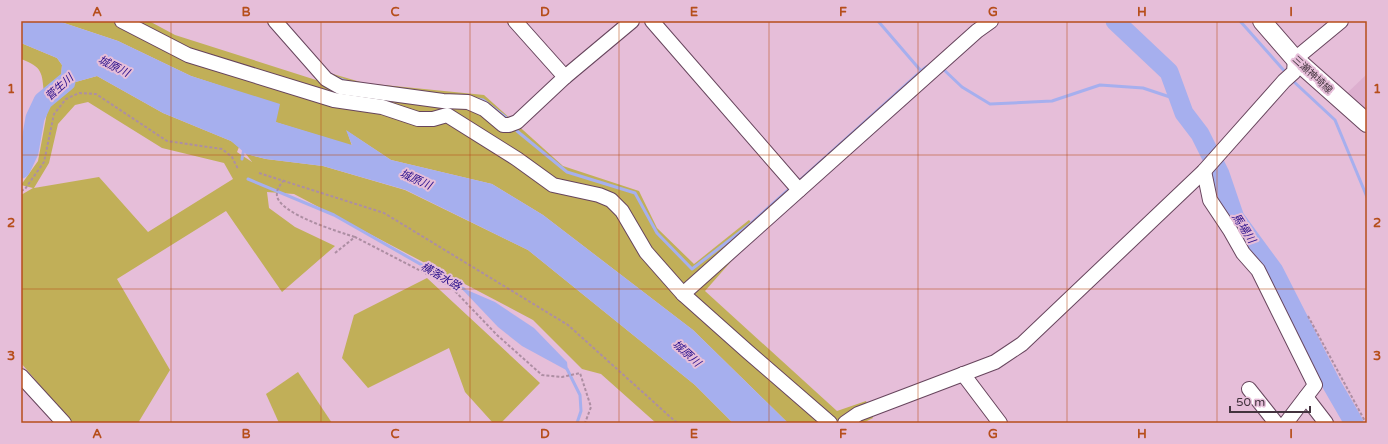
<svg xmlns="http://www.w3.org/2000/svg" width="1388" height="444" viewBox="0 0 1388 444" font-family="'Varela Round','Noto Sans JP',sans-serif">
<rect width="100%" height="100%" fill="#e6bed9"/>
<polygon fill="#ddafcf" points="1367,74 1367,116 1344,96"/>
<g fill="#c1af58" fill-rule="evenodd">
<polygon points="58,21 149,21 175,35 316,80 333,74 364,83 484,95 563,166 639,191 657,228 694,264 749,220 758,231 705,291 837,411 866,401 873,418 863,423 788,423 693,330 543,215 492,184 391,160 347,131 352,146 275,122 279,105 191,76 118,41"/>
<path d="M21,43L57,58L62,65L61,76L44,94C42,73 43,67 21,59Z"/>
<path d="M97,76L163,113L231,141L239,147L237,152L252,162L246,154L266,159L323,166L405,190L528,250L695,385L733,423H656L601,374L582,369L533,320L294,194L267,192L269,208L295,227L335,246L282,292L226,211L117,279L170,370L138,423H72L21,363V195L33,188L21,185L38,161L49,102L72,83ZM88,102L162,148L224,163L233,179L148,232L99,177L34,188L49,163L58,124L75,105Z"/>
<polygon points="427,278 540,383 501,423 493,423 465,392 449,348 368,388 342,358 354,315"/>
<polygon points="298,372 332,423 279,423 266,394"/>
</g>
<g fill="#a6afee">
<polygon points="21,21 58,21 118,41 191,76 280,104 276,122 352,145 346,130 391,160 492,184 543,215 693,330 788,423 733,423 695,385 528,250 406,190 323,166 266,159 246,154 231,141 163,113 97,76 72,83 49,102 44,94 61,76 62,65 57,58 21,43"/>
<polygon points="460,287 495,302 534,328 567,362 568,371 522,346 498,327"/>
</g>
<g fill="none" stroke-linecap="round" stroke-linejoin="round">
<g stroke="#a6afee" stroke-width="3">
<polyline points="878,21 921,71 926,67"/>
<polyline points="1240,21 1287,74"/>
<polyline points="942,68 962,87 990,104 1052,101 1100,85 1143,88 1173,98 1184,113"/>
<polyline points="337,78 348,82"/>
<polyline points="1292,80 1335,120 1367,197"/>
<polyline points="477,99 483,100 508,119"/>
<polyline points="517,131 567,172 635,193 657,233 692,269 749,225 789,189"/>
<polyline points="242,159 244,148"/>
<polyline points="248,179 334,215 464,289"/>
<polyline points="800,180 921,71"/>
<polyline points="567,369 580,395 581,411 577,423"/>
</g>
<g stroke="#a6afee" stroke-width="19">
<polyline points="1115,21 1169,72 1184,113 1200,134 1220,174 1235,218 1274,271 1332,385 1354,423"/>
<polyline points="21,169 29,152 35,118 43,101 66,82"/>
</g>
<defs>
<g id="minor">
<polyline points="122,21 188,55 334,100 382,107 418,119 433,119 447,115 517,159 553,185 599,195 611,200 622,211 646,252 683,294 747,351 830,423"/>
<polyline points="275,21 326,79 340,87 443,101 468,102 484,109 503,125 509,125 517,122 565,77 632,21"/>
<polyline points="515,21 565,77"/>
<polyline points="652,21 799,190"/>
<polyline points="1204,171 1210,200 1230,230 1243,253 1258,270 1315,385 1286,423"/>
<polyline points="683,294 977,31 991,21"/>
<polyline points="963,374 1000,423"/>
<polyline points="21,376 64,423"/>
<polyline points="1249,389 1276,423"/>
<polyline points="1306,397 1326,423"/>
<polyline points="845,423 858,414 995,362 1022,344 1204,171 1284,81 1294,72 1295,59 1341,21"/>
</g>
<polyline id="major" points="1262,21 1295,59 1367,123"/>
</defs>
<use href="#minor" stroke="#67455d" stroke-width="16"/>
<use href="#major" stroke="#67455d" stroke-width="20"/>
<g stroke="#ad8ea3" stroke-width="2" stroke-dasharray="3 2" stroke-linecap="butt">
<polyline points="259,173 384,213 568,325 677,423"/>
<path d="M284,180C280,185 276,190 277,196C280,214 339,232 355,237"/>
<polyline points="21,191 25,189 44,162 54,114 66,99 79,93 96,94 167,141 222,149 232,157 238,169"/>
<polyline points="335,253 355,237 450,286 497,335 542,375 562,377 580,373 591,407 585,423"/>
<polyline points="1308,316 1366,423"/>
</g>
<use href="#minor" stroke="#fff" stroke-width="14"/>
<use href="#major" stroke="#fff" stroke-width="18"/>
</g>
<path fill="none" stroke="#b64e1b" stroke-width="1" stroke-opacity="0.55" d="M171,21V423M321,21V423M470,21V423M619,21V423M769,21V423M918,21V423M1067,21V423M1217,21V423M21,155H1367M21,289H1367"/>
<g text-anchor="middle" stroke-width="4" stroke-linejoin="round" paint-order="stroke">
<g font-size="10" fill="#43333e" stroke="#e6bed9">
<text transform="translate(1313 74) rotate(43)" y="4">三瀬神埼線</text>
</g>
<g font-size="11" font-style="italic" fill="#280f8b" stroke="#e6bed9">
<text transform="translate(114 66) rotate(26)" y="4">城原川</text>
<text transform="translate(59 87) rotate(-42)" y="4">菅生川</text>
<text transform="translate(416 179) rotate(24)" y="4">城原川</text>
<text transform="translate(1244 228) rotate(57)" y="4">馬場川</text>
<text transform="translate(441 276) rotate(30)" y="4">横落水路</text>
<text transform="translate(687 353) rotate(42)" y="4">城原川</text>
</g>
</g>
<rect width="1388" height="444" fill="none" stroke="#e6bed9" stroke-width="44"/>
<path d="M1230 406v6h80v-6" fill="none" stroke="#43333e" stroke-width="2"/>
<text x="1236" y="406" font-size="12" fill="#43333e" stroke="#e6bed9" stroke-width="3" paint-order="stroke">50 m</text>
<rect x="22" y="22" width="1344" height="400" fill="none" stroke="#b64e1b" stroke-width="1.5"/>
<g font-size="13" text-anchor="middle" font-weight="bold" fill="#b64e1b">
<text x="97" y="16">A</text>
<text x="246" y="16">B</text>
<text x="395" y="16">C</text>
<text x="545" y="16">D</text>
<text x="694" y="16">E</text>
<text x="843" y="16">F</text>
<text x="993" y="16">G</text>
<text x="1142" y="16">H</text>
<text x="1291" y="16">I</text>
<text x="11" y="93">1</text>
<text x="1377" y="93">1</text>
<text x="11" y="227">2</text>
<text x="1377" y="227">2</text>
<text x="11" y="360">3</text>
<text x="1377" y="360">3</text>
<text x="97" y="438">A</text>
<text x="246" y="438">B</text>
<text x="395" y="438">C</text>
<text x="545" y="438">D</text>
<text x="694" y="438">E</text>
<text x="843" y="438">F</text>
<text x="993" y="438">G</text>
<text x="1142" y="438">H</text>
<text x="1291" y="438">I</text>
</g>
</svg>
